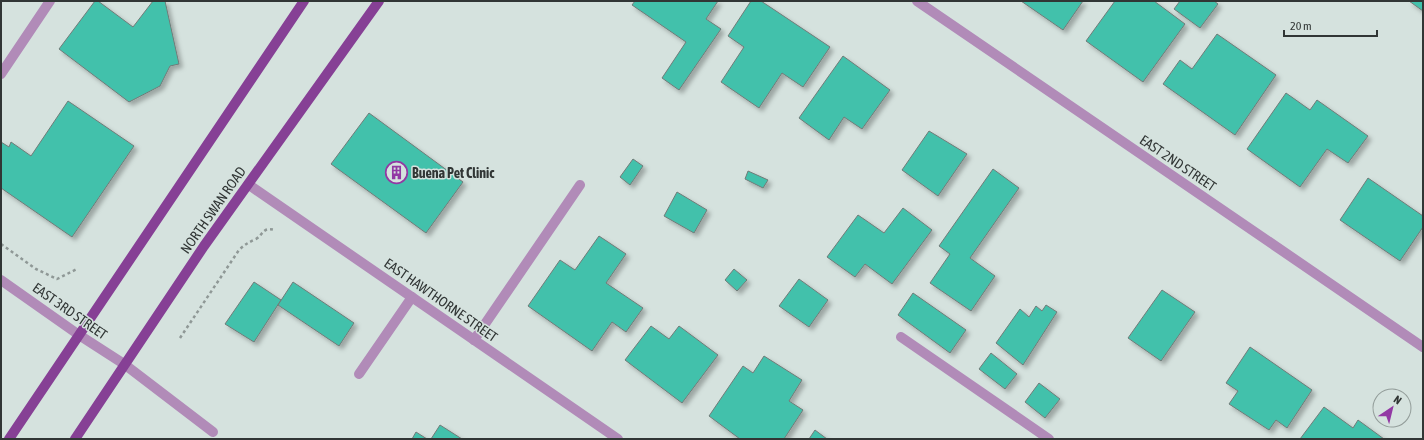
<svg xmlns="http://www.w3.org/2000/svg" width="1424" height="440" viewBox="0 0 1424 440" font-family="'Asap Condensed',sans-serif">
<defs>
<filter id="shadow"><feDropShadow dx="3.5" dy="3.5" stdDeviation="2" flood-color="#0004"/></filter>
</defs>
<rect width="100%" height="100%" fill="#d5e2de"/>
<g fill="#43c1ab" stroke="#707b78" filter="url(#shadow)">
<polygon points="95,1 98,1 133,27 153,1 165,1 179,64 170,66 160,86 129,102 59,49"/>
<polygon points="635,1 718,1 706,19 721,29 679,90 662,78 686,42 632,5"/>
<polygon points="751,1 761,1 830,47 803,87 782,73 759,108 721,82 744,47 728,36"/>
<polygon points="1021,1 1083,1 1063,30"/>
<polygon points="1115,1 1154,1 1185,24 1143,82 1086,41"/>
<polygon points="1180,1 1214,1 1218,4 1200,28 1174,9"/>
<polygon points="1409,1 1423,1 1423,11"/>
<polygon points="1217,34 1276,75 1235,135 1163,84 1180,60 1192,69"/>
<polygon points="843,56 890,90 862,129 844,117 829,140 799,118"/>
<polygon points="1286,93 1310,110 1317,100 1368,136 1348,163 1327,149 1300,187 1247,149"/>
<polygon points="68,101 134,146 72,237 1,188 1,142 9,147 11,142 31,156"/>
<polygon points="369,113 463,182 426,233 331,164"/>
<polygon points="929,131 967,154 938,196 902,170"/>
<polygon points="633,159 643,166 630,185 620,177"/>
<polygon points="993,169 1019,188 970,258 995,276 971,311 930,283 950,254 939,246"/>
<polygon points="748,171 768,180 763,188 745,179"/>
<polygon points="1368,178 1423,216 1423,227 1400,261 1340,220"/>
<polygon points="677,192 707,210 694,233 664,216"/>
<polygon points="903,208 932,230 892,284 865,264 855,277 827,257 858,215 884,233"/>
<polygon points="599,236 626,254 606,283 643,308 626,332 612,322 592,351 528,306 560,260 575,270"/>
<polygon points="734,269 747,280 737,291 725,280"/>
<polygon points="799,279 828,300 809,327 779,306"/>
<polygon points="254,282 281,300 254,342 225,324"/>
<polygon points="293,282 354,323 339,346 278,305"/>
<polygon points="1162,290 1195,312 1161,361 1128,338"/>
<polygon points="913,293 966,330 950,353 898,315"/>
<polygon points="1046,305 1057,312 1023,365 996,343 1020,309 1029,317 1036,306 1042,311"/>
<polygon points="651,326 669,339 679,326 718,355 682,403 625,360"/>
<polygon points="1250,347 1312,390 1287,428 1276,420 1269,430 1229,404 1238,391 1226,383"/>
<polygon points="991,353 1017,374 1005,389 979,369"/>
<polygon points="764,356 802,380 789,401 803,410 784,439 740,439 709,416 743,366 753,373"/>
<polygon points="1039,383 1060,399 1045,418 1025,402"/>
<polygon points="1324,407 1353,428 1358,420 1384,439 1300,439"/>
<polygon points="440,425 462,439 431,439"/>
<polygon points="815,430 827,439 809,439"/>
<polygon points="416,432 427,439 412,439"/>
</g>
<g fill="none" stroke-linecap="round" stroke-linejoin="round">
<g stroke="#8f9896" stroke-width="2.5" stroke-dasharray="3 3" stroke-linecap="butt">
<polyline points="1,244 36,269 57,279 77,269"/>
<path d="M180,338L239,250C244,245 249,242 256,239C264,234 262,227 275,230"/>
</g>
<g stroke="#b18bb8" stroke-width="10">
<polyline points="1,74 50,1"/>
<polyline points="901,337 1049,439"/>
<polyline points="474,340 580,185"/>
<polyline points="124,364 213,432"/>
<polyline points="359,374 412,297"/>
</g>
<g stroke="#b18bb8" stroke-width="10">
<polyline points="917,1 1423,347"/>
<polyline points="249,185 618,439"/>
<polyline points="1,280 79,335 124,364"/>
</g>
<g stroke="#864095" stroke-width="10">
<polyline points="9,439 304,1"/>
<polyline points="75,439 204,246 379,1"/>
</g>
</g>
<defs>
<symbol id="building-ring" viewBox="-11 -11 22 22"><circle r="9.5" fill="#d5e2de" stroke="#9238a4" stroke-width="1.5"/><path d="M-4-6H4V6H1V3H-1V6H-4ZM-2.5-4.3h1.7v1.8h-1.7ZM.8-4.3h1.7v1.8H.8ZM-2.5-1h1.7V.8h-1.7ZM.8-1h1.7V.8H.8Z" fill="#9238a4"/></symbol>
</defs>
<g fill-rule="evenodd">
<use href="#building-ring" x="384" y="160" width="25" height="25"/>
</g>
<g text-anchor="middle" stroke-width="3" stroke-linejoin="round" paint-order="stroke">
<g font-size="14" fill="#313635" stroke="#d5e2de">
<text transform="translate(1178 163) rotate(34)" y="5">EAST 2ND STREET</text>
<text transform="translate(213 210) rotate(-55)" y="5">NORTH SWAN ROAD</text>
<text transform="translate(441 300) rotate(35)" y="5">EAST HAWTHORNE STREET</text>
<text transform="translate(70 311) rotate(35)" y="5">EAST 3RD STREET</text>
</g>
<g font-size="14" font-weight="bold" fill="#313635" stroke="#d5e2de" text-anchor="start">
<text x="412" y="178">Buena Pet Clinic</text>
</g>
</g>
<rect width="1424" height="440" fill="none" stroke="#313635" stroke-width="4"/>
<g transform="translate(1392 408) rotate(35)"><circle r="19" fill="#d5e2de" stroke="#939d9a"/>
<path d="M0-3L7 15L0 10L-7 15Z" fill="#9238a4"/>
<text y="-6" font-size="11" font-weight="bold" text-anchor="middle" fill="#313635">N</text>
</g>
<path d="M1284 30v6h93v-6" fill="none" stroke="#313635" stroke-width="2"/>
<text x="1290" y="30" font-size="12" fill="#313635" stroke="#d5e2de" stroke-width="3" paint-order="stroke">20 m</text>
</svg>
